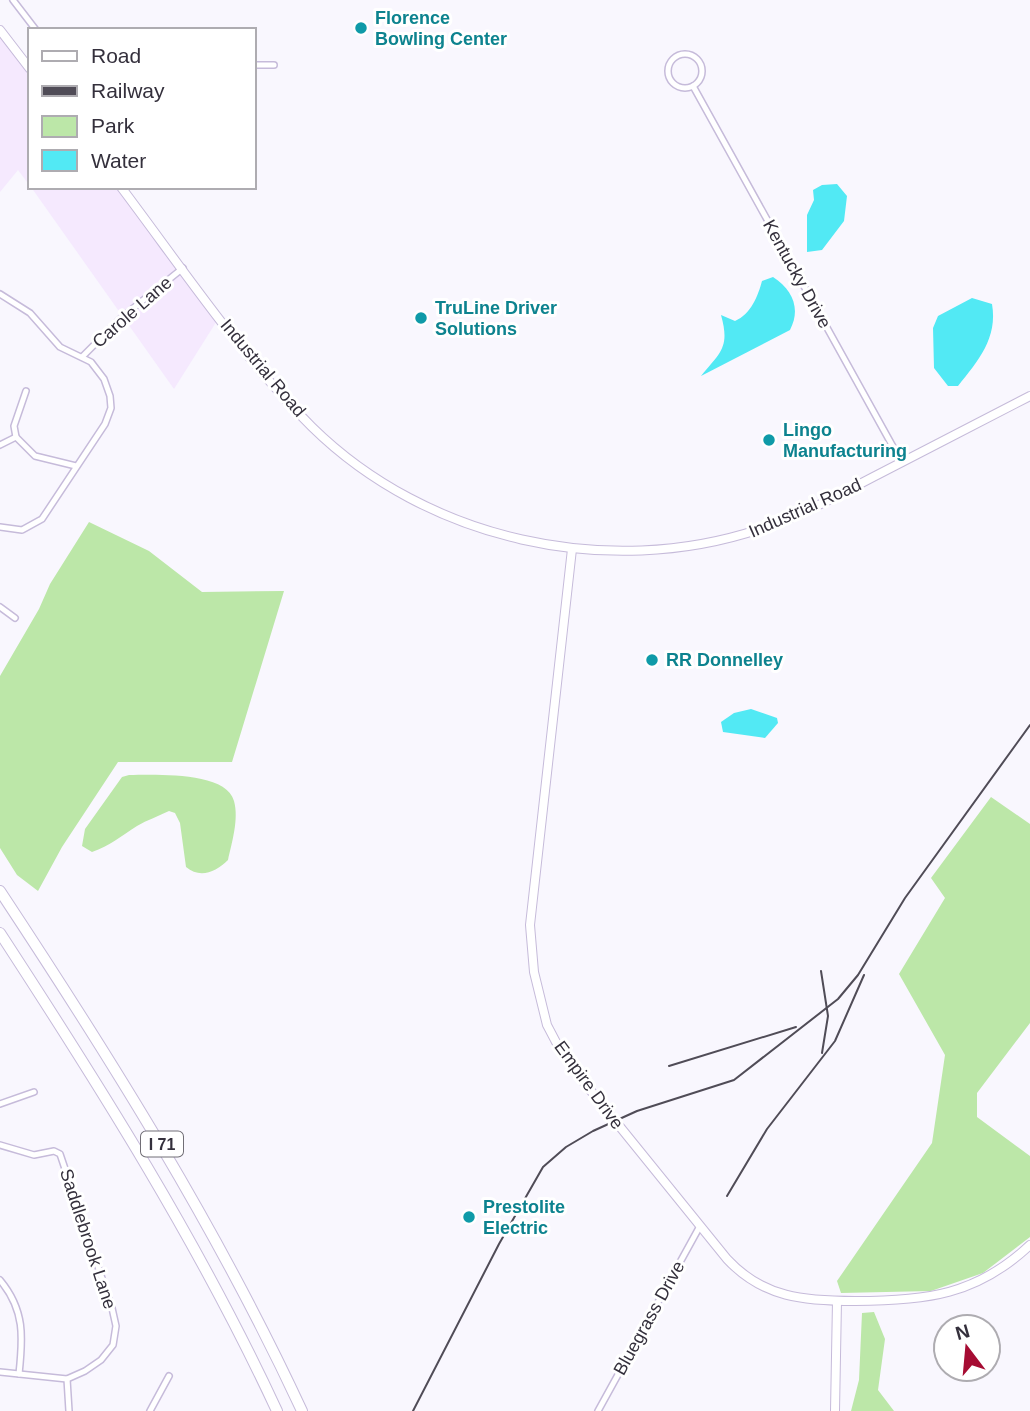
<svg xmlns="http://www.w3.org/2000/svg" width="1030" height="1411" viewBox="0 0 1030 1411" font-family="Arial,sans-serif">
<rect width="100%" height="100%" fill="#f9f7fe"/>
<g fill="#f5e9fe">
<polygon points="0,30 30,69 30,186 18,170 0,192"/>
<polygon points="31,187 121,187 220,316 174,389"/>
</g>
<g fill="#bce7a8">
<polygon points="89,522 149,551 202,592 284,591 232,762 118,762 62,847 38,891 17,875 0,848 0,676 39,609 50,584"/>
<path d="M129,775C154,775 226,771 234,801C239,819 232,842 228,860C216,872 200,879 186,867L180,823L175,813L169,811C159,816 147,820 137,826C121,836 110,846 92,852L82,846L85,829L122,777Z"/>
<polygon points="991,797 1030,824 1030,1023 977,1093 977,1117 1030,1156 1030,1237 983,1273 931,1291 841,1293 837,1281 932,1143 945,1055 899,974 945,898 931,878"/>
<polygon points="874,1312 885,1339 878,1390 894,1411 851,1411 859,1380 862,1313"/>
</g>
<g fill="#52e9f4">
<polygon points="837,184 847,196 844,221 822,250 807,252 807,215 814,200 813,190 822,185"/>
<path d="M773,277C793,290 801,309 790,330L701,376C721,352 730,347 721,315L735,321C751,314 758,296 762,281Z"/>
<path d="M972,298L992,304C998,338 978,361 958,386H948L934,368L933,328L938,316Z"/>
<polygon points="751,709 777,718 778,723 765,738 723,732 721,722 734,713"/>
</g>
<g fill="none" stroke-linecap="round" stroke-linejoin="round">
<defs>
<g id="street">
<polyline points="13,0 36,30"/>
<circle cx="685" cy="71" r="17"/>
<polyline points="254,65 274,65"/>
<polyline points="693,86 902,463"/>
<polyline points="0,294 30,313 60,347 91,362 104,379 110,396 111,408 105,424 42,519 22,530 0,527"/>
<polyline points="82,357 121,318 183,268"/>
<polyline points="16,437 35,456 76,466"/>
<polyline points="16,437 14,426 26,391"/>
<polyline points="0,445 16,437"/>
<polyline points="0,607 15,618"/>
<polyline points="0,1104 34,1092"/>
<polyline points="0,1145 34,1155 54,1151 60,1154 112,1308 116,1326 113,1345 101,1360 85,1371 67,1379 0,1372"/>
<path d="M0,1280C25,1310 23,1337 19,1374"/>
<polyline points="67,1379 69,1411"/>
<polyline points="150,1411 169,1376"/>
<polyline points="598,1411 700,1226"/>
</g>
<g id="secondary">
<polyline points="0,30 30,69"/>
<path d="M121,187C182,268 240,355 312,427C427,540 607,580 760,529C802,516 840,494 879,474C929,448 980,422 1030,396"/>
<path d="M572,549L530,925L534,972L547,1025L557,1044L574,1070L727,1259C763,1298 805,1301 855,1301C926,1301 977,1295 1030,1245"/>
<polyline points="835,1411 837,1301"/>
</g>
<g id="highway">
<path d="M0,891C111,1059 217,1228 302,1411"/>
<path d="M0,933C101,1088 199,1243 277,1411"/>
</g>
</defs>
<use href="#street" stroke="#c6bbda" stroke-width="8"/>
<use href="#secondary" stroke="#c6bbda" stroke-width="10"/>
<use href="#highway" stroke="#c6bbda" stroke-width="12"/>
<use href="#street" stroke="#fff" stroke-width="5"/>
<use href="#secondary" stroke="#fff" stroke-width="8"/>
<use href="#highway" stroke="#fff" stroke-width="10"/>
<g stroke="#504c57" stroke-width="2">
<polyline points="821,971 828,1016 822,1053"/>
<polyline points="669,1066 796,1027"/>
<polyline points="727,1196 767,1129 835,1041 864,975"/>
<polyline points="413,1411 499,1244 543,1167 566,1147 593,1131 637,1111 734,1080 838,999 858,975 905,898 1030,725"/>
</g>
</g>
<g fill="#0f9aa8" stroke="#fff" stroke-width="2.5">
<circle cx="361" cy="28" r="7"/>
<circle cx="421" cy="318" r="7"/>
<circle cx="769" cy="440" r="7"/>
<circle cx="652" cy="660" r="7"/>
<circle cx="469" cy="1217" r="7"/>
</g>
<g text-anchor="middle" stroke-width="6" stroke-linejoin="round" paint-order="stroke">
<rect fill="#fff" stroke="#716e76" stroke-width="2" x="141" y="1131.5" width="42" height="25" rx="5"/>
<g font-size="16" font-weight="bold" fill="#34303c">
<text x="162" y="1150">I 71</text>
</g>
<g font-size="18" font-weight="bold" fill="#0d838f" stroke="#fff" text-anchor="start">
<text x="375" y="24">Florence<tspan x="375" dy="21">Bowling Center</tspan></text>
<text x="435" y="314">TruLine Driver<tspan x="435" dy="21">Solutions</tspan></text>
<text x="783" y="436">Lingo<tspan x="783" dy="21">Manufacturing</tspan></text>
<text x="666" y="666">RR Donnelley</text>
<text x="483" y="1213">Prestolite<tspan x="483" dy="21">Electric</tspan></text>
</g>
<g font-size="18" fill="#34303c" stroke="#fff">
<text transform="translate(797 274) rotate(61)" y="6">Kentucky Drive</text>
<text transform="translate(132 312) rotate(-41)" y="6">Carole Lane</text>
<text transform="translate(263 368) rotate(50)" y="6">Industrial Road</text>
<text transform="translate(805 508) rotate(-24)" y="6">Industrial Road</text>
<text transform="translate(589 1085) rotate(54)" y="6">Empire Drive</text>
<text transform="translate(88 1239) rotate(72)" y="6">Saddlebrook Lane</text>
<text transform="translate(649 1318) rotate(-61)" y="6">Bluegrass Drive</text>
</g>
</g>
<rect x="28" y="28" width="228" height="161" fill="#ffffff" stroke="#aeacb1" stroke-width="2"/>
<rect x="42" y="51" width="35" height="10" fill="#ffffff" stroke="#aeacb1" stroke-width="2"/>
<text x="91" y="63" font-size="21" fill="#34303c">Road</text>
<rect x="42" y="86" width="35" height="10" fill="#504c57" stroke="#aeacb1" stroke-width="2"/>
<text x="91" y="98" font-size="21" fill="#34303c">Railway</text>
<rect x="42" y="116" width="35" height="21" fill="#bce7a8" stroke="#aeacb1" stroke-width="2"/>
<text x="91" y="133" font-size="21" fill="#34303c">Park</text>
<rect x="42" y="150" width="35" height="21" fill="#52e9f4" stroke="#aeacb1" stroke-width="2"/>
<text x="91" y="168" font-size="21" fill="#34303c">Water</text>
<g transform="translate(967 1348) rotate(344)"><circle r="33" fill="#ffffff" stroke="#aeacb1" stroke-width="2"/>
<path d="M0-5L12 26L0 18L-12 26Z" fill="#a60c33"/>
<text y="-10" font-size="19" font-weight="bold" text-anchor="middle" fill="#34303c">N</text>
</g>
</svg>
